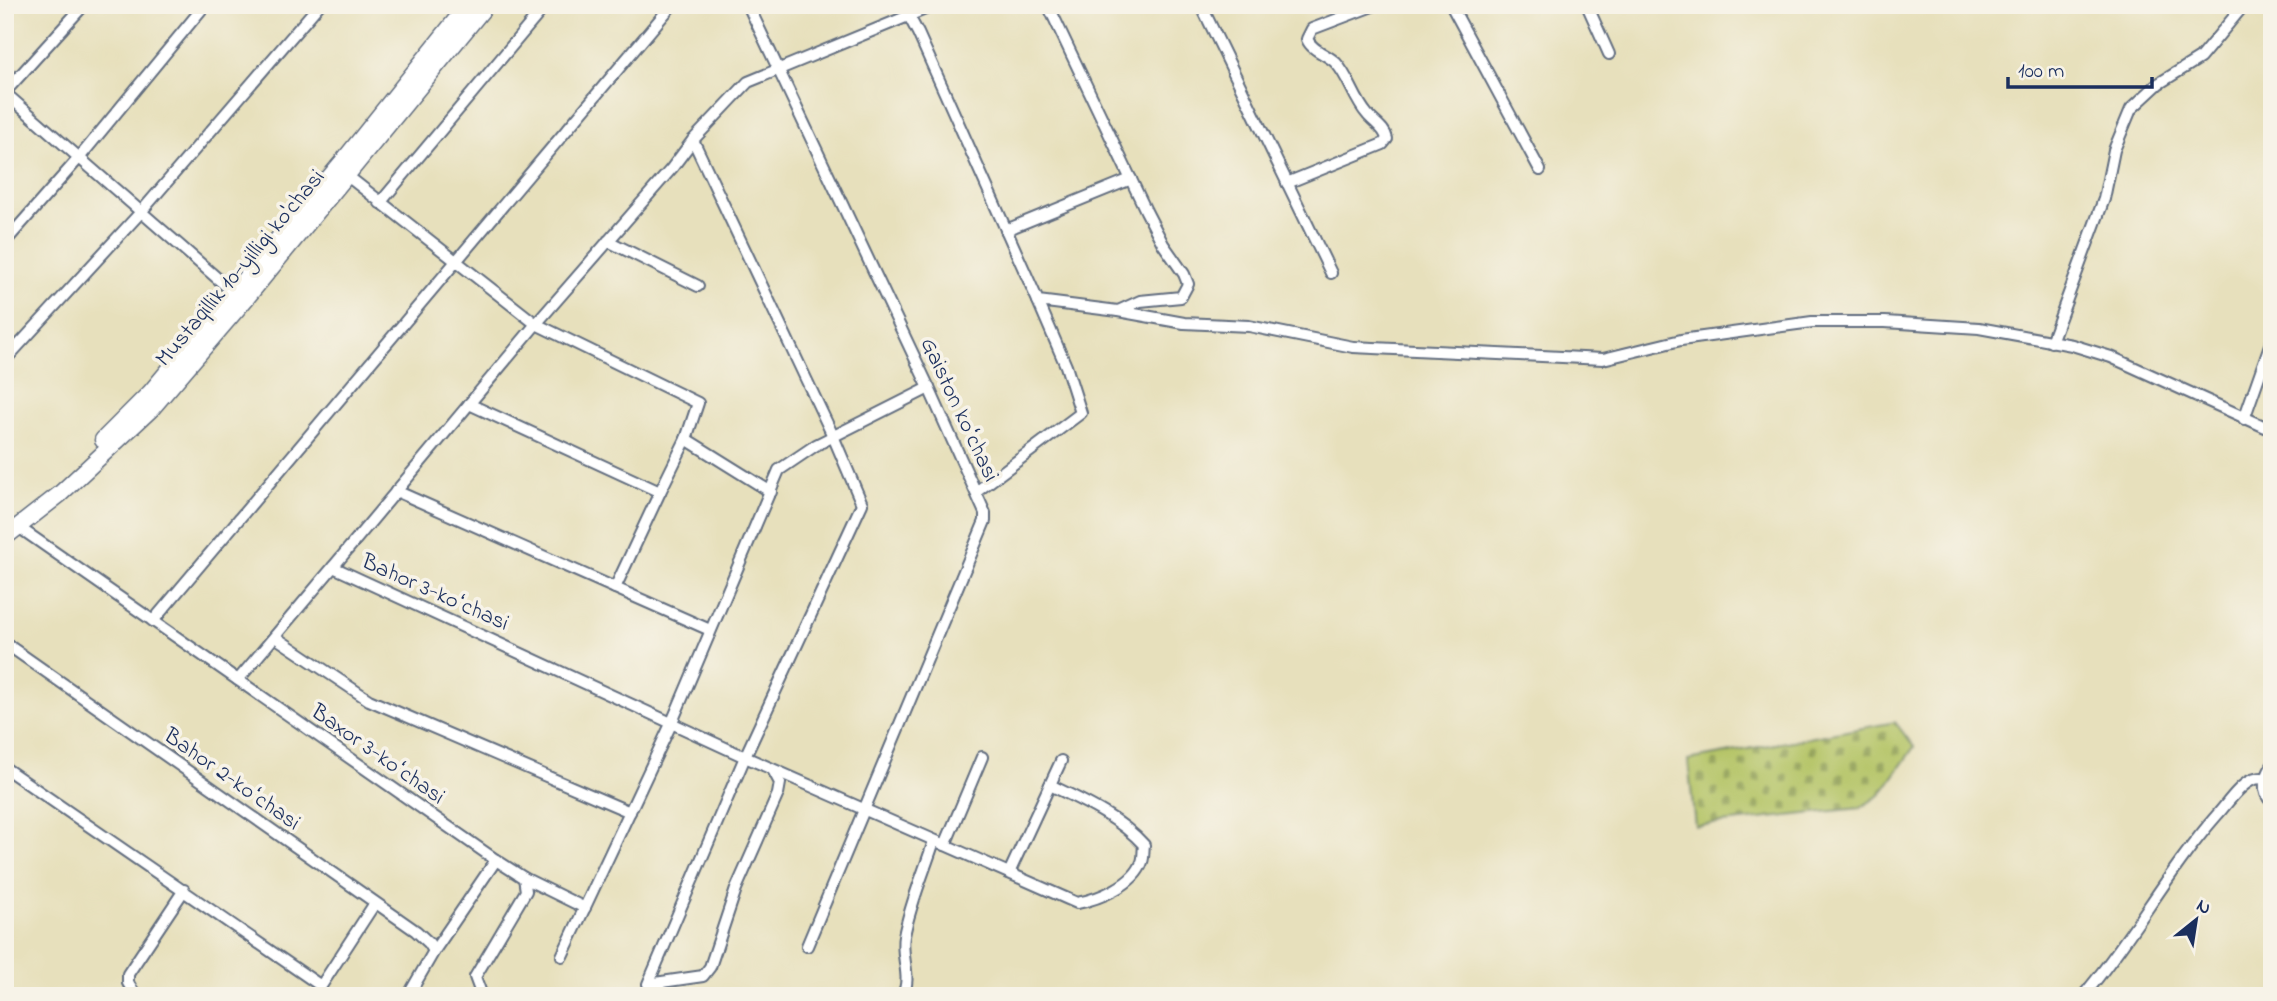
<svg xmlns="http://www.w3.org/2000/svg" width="2277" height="1001" viewBox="0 0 2277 1001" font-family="'Indie Flower',sans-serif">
<defs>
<pattern id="cemetery-stones" width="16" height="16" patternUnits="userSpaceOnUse" patternTransform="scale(1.75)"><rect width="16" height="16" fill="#b5c568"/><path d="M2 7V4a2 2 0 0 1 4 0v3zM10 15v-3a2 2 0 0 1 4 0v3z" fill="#92a059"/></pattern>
</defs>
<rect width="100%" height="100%" fill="#f7f3e8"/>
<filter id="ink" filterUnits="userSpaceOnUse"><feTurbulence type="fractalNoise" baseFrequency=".0143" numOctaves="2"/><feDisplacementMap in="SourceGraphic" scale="14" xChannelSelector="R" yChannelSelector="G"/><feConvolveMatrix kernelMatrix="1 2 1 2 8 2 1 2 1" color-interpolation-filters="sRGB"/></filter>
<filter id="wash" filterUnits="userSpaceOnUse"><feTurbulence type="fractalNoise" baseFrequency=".00686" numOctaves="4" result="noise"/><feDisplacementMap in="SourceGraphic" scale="28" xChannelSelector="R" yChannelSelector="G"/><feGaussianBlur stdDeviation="1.57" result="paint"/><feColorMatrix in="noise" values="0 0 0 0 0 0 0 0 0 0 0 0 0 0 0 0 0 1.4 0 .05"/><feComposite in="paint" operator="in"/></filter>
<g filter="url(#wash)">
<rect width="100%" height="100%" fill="#e7e0bc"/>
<polygon fill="url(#cemetery-stones)" stroke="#687a63" stroke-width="2" points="1895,722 1914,747 1881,794 1860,808 1695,826 1688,760"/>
</g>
<g filter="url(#ink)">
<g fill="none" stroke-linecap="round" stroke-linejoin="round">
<defs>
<g id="street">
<polyline points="748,5 929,388 985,513 985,521 807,946"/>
<polyline points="903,5 918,33 1038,301 1118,311 1184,323 1249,326 1353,347 1603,359 1681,340 1812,322 1885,322 1979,328 2072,345 2111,357 2272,430"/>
<polyline points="1048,5 1146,211 1163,244 1184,274 1188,284 1181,297 1140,301 1118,311"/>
<polyline points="1201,5 1331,273"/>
<polyline points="1451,5 1540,170"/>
<polyline points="1587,5 1609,54"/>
<polyline points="5,92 84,5"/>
<polyline points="5,93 233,292"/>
<polyline points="693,140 833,436 862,504 745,757 648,984 703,976 710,967 736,889 778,794 780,783 773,770"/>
<polyline points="345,174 536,324 672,168 693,140 748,82 935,5"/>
<path d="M1287,183L1383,144L1387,139C1385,128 1374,123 1367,114C1354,99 1349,77 1336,63C1327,54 1312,51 1307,39L1312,29L1375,5"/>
<polyline points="380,203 546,5"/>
<polyline points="1006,230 1131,179"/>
<polyline points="608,241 698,286"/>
<polyline points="5,242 79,158 205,5"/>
<polyline points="2051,342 2104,199 2114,150 2131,109 2158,84 2200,58 2244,5"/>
<polyline points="5,360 141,212 319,5"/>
<polyline points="469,404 660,492 615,588"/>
<polyline points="2244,419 2270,345"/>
<polyline points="396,491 710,630"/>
<polyline points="660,492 686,439 771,492"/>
<polyline points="976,492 1081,413 1066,366 1038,301"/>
<path d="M17,526L238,680L333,567L745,757L1077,903C1099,899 1134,885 1142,862C1144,857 1143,850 1144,845C1119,817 1083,801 1050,785"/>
<polyline points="333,567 536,324 698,403 686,439"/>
<polyline points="153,621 672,5"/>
<polyline points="275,637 369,700 630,812"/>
<polyline points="5,643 416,931 429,943 434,951"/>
<polyline points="238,680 496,860 524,878 585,908"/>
<path d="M2272,766C2265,778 2260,791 2272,802"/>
<polyline points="5,768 321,986 375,903"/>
<polyline points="945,845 982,757"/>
<polyline points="1009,873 1061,761"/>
<polyline points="562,956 672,722 779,470 816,445 929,388"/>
<polyline points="136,996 128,983 128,974 184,890"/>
<polyline points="408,996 434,951 496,860"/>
<polyline points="482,996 475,977 526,891 524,878"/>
<path d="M902,996C913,978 900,957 904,936C910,904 924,872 934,841"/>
<path d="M2083,996C2132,939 2167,872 2217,815C2227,804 2237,788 2250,781C2255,778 2260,778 2265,778"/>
</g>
<g id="secondary">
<polyline points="103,440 150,393 344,160 468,5"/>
<polyline points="5,537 60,494 151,409 247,297 486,5"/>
</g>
</defs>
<use href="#street" stroke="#626d7f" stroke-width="14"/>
<use href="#secondary" stroke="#626d7f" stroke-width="19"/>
<use href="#street" stroke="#fff" stroke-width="10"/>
<use href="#secondary" stroke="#fff" stroke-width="16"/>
</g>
</g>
<g text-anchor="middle" stroke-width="7" stroke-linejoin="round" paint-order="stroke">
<g font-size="23" fill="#1b2f5e" stroke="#f7f3e8">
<text transform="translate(239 267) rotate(-50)" y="8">Mustaqillik 10-yilligi ko'chasi</text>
<text transform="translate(961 409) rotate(65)" y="8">Gaiston koʻchasi</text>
<text transform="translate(436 591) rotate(24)" y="8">Bahor 3-koʻchasi</text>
<text transform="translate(379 753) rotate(35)" y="8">Baxor 3-koʻchasi</text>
<text transform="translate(233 778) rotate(35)" y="8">Bahor 2-koʻchasi</text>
</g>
</g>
<rect width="2277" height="1001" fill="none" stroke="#f7f3e8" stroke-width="28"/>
<g transform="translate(2196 920) rotate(30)" stroke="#f7f3e8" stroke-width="5" paint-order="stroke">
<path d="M0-5L12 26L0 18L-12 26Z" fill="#1b2f5e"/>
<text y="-10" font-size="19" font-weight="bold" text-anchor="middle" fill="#1b2f5e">N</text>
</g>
<path d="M2008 77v10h144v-10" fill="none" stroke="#1b2f5e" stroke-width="3.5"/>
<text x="2018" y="77" font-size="21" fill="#1b2f5e" stroke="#f7f3e8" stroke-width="5" paint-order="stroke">100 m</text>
</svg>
